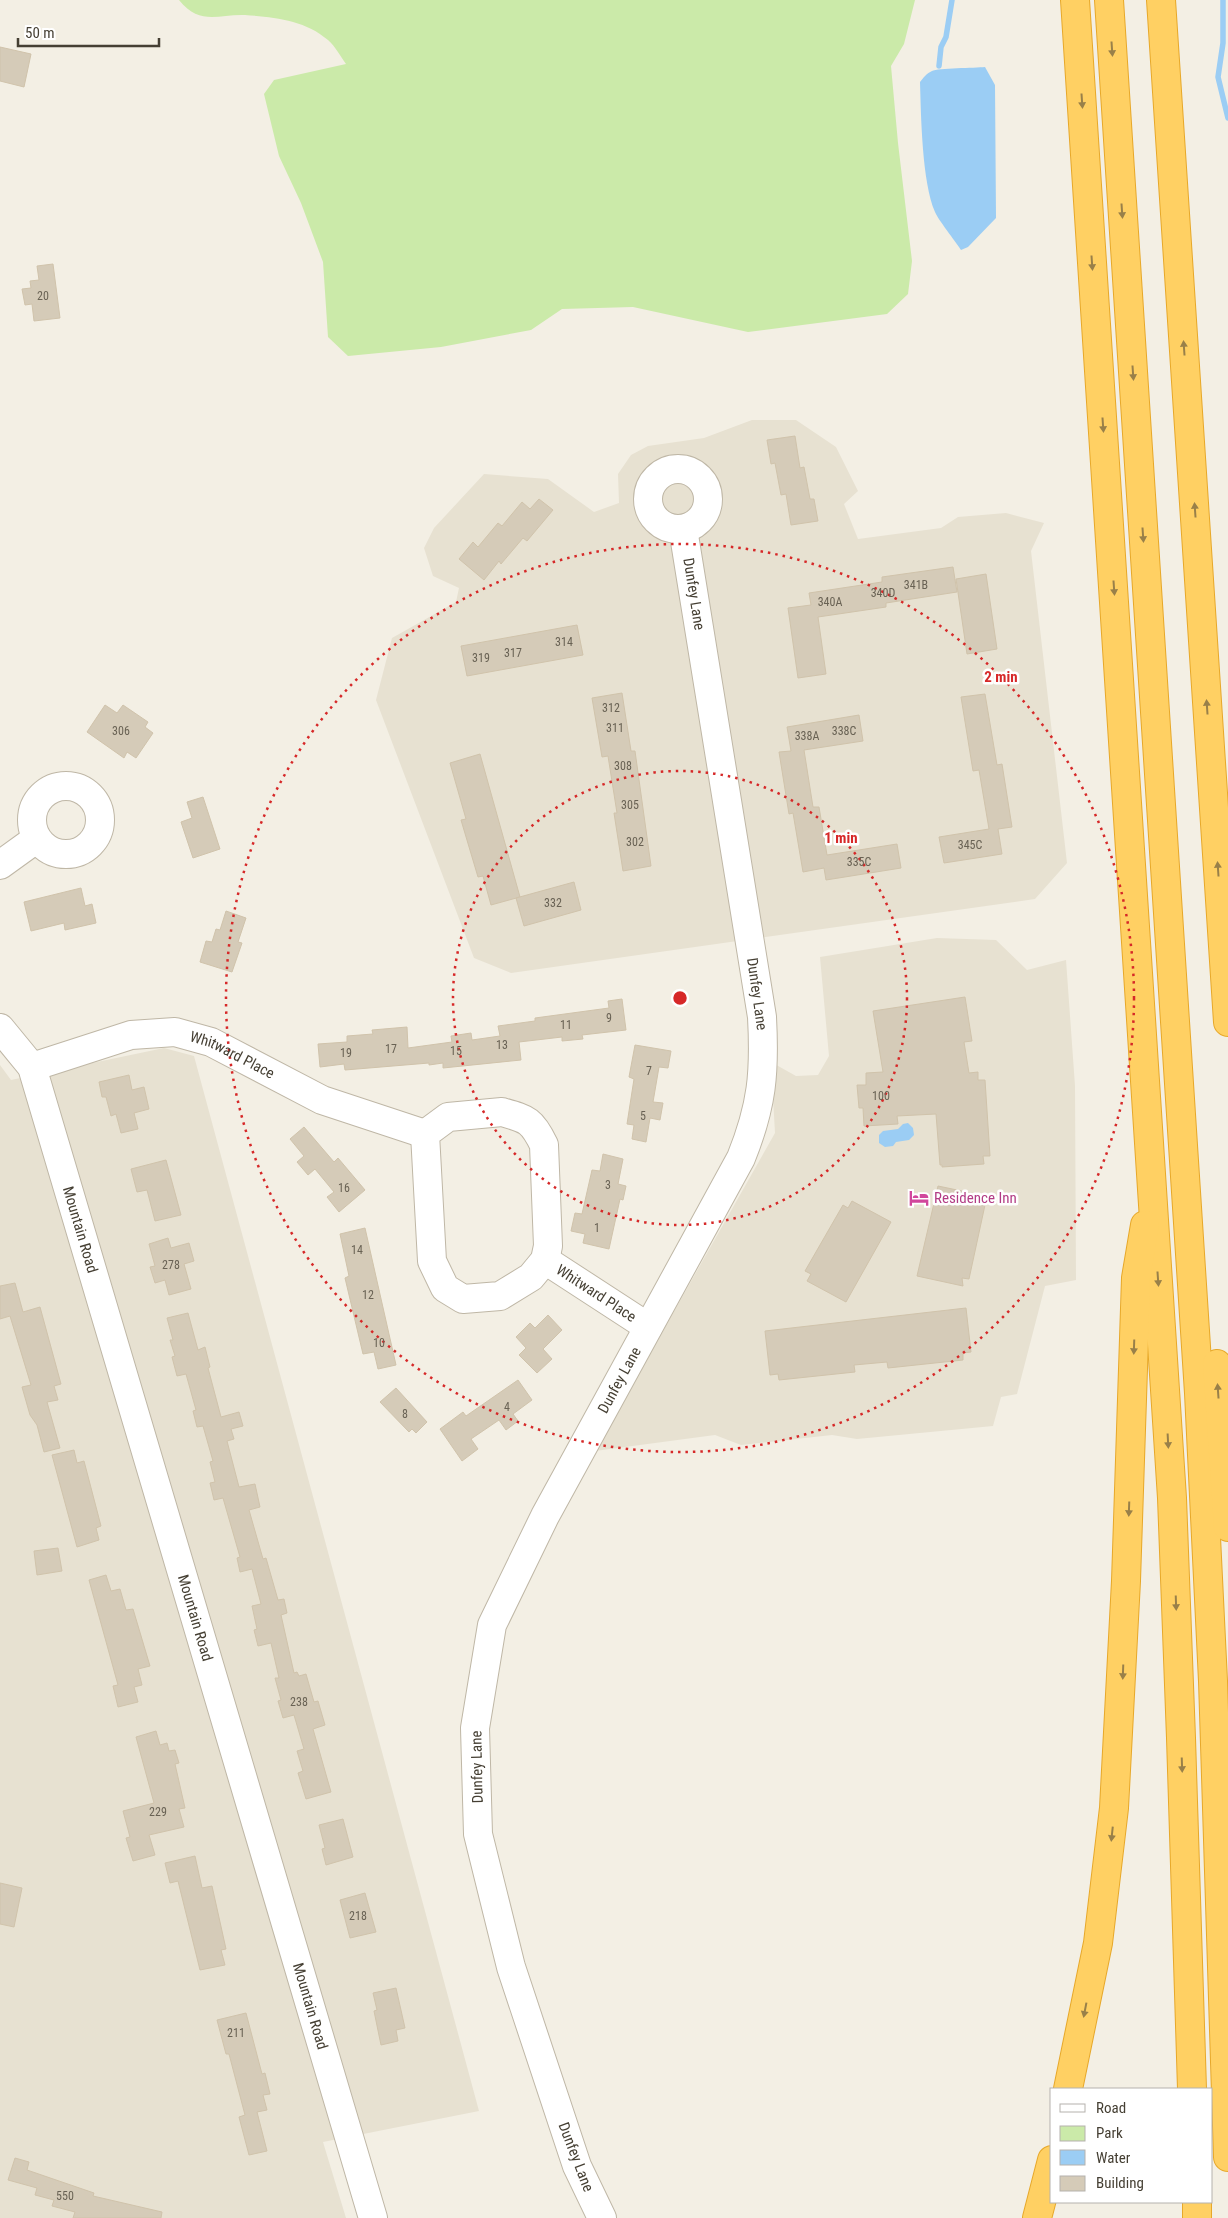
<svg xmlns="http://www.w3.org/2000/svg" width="1228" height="2218" viewBox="0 0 1228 2218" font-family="'Roboto Condensed',sans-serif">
<rect width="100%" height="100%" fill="#f3efe4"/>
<g fill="#e7e1d1">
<polygon points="752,420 796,420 836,447 858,491 844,504 858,539 941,528 958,517 1006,513 1044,523 1031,551 1067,863 1035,899 511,973 474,958 376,700 392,638 456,602 459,588 433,576 424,548 434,528 484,474 548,479 594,512 619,503 618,474 631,455 648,446 704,438"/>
<polygon points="937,938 996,940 1027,970 1066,960 1075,1086 1076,1280 1045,1286 1017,1394 1001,1397 993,1426 857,1439 832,1435 741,1445 715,1435 595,1451 775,1133 771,1062 796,1076 818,1075 829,1056 820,957"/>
<polygon points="164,1048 194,1056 479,2111 323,2142 346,2218 0,2218 0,1065 11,1080"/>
</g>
<path fill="#cbeaa9" d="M179,0H915L904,44L891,66L898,143L912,261L908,294L887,314L748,332L633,307L562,309L531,330L441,347L348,356L328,337L323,262L301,203L279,156L264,94L274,80L346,64C341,57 335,46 328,40C305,20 274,17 245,15C218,14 200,26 179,0Z"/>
<g fill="#9bcdf4">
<path d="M985,67L995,85L996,218L968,247L961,250C954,239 939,221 935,212C922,182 921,116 920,82C923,78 927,73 932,71C938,68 975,68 985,67Z"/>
<polygon points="908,1123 913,1128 914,1135 909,1140 896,1142 893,1146 885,1147 879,1143 879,1135 883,1131 898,1129 903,1124"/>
</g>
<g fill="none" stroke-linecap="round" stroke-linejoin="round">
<g stroke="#9bcdf4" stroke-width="5.5">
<polyline points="1223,0 1223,43 1218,77 1228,118"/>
<polyline points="939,66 941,47 946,37 952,0"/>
</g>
</g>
<g fill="#d5cbb8" stroke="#d0c3ab">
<polygon points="0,47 31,54 24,87 0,81"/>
<polygon points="53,264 60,318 34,321 32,304 25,305 22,289 31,288 30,281 39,280 37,266"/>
<polygon points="795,436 800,468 804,467 810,499 814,499 818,521 791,525 786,494 781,495 775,463 771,464 767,440"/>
<polygon points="539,499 553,510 527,541 523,538 501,564 499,561 484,580 459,559 473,542 478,547 498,523 502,526 522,502 530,509"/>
<polygon points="953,567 957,592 886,603 886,607 818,617 826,674 798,678 788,608 811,605 809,593 882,582 882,577"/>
<polygon points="986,574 997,649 967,654 956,579"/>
<polygon points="577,625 583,655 467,676 461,646"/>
<polygon points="622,693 631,751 635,751 651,866 623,871 614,813 617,813 608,756 602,757 592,698"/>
<polygon points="985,694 997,765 1002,764 1012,827 998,829 1002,854 944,863 939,837 989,829 979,770 973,771 961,697"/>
<polygon points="105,705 117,713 123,705 148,722 145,727 153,733 136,758 127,752 124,758 87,732"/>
<polygon points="859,715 863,741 804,750 813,807 819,807 827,855 897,844 901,868 826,880 824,868 803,872 793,813 789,814 779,752 791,751 787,727"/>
<polygon points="480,754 520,897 491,905 483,876 478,877 461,820 466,819 450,763"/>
<polygon points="203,797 220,849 193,858 181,822 192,818 187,802"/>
<polygon points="574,882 581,910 524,926 516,898"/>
<polygon points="81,888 85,906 92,904 96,923 65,930 64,923 31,931 24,902"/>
<polygon points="226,911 246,918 238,942 242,943 232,972 200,962 206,941 212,942 216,929 220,930"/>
<polygon points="965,997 972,1041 964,1042 969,1073 978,1072 978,1080 985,1080 990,1156 983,1156 984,1164 942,1167 942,1165 940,1165 936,1114 897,1116 898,1124 864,1126 863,1108 859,1108 857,1085 866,1085 866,1073 883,1072 873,1011"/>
<polygon points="622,999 626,1030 582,1035 583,1039 562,1041 562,1037 519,1042 521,1060 443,1068 443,1063 429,1065 429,1063 345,1070 344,1064 320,1067 318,1044 347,1042 347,1036 373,1034 372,1030 407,1027 408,1048 452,1042 451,1036 471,1033 472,1040 500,1036 498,1026 535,1021 535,1018 609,1008 608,1001"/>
<polygon points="635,1045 671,1051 668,1068 659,1067 653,1102 663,1103 660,1120 650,1118 646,1142 632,1139 634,1125 627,1124 634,1079 629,1077"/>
<polygon points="129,1075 132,1090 144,1087 149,1109 134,1113 138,1129 121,1133 116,1114 111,1116 106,1097 102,1097 99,1082"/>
<polygon points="304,1127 334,1162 338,1158 365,1190 339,1212 327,1197 334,1192 315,1169 308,1175 297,1162 304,1156 290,1139"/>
<polygon points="603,1154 623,1159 618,1184 626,1186 623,1200 620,1199 609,1249 583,1243 585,1234 571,1231 575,1213 582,1214 592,1170 600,1171"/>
<polygon points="166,1160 181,1215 155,1221 147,1190 137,1192 131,1169"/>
<polygon points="938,1186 981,1195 979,1203 985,1205 969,1279 962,1278 963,1286 917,1276"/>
<polygon points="852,1201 891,1222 846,1302 807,1281 811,1274 805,1271 843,1205 848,1208"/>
<polygon points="365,1228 396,1365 378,1369 374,1352 363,1354 345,1278 349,1276 340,1234"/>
<polygon points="168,1238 171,1248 189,1243 194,1261 184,1264 191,1289 169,1295 165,1280 155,1283 150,1267 155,1266 149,1244"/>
<polygon points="15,1283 23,1312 40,1307 61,1384 54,1386 58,1400 47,1402 60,1448 44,1452 37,1425 30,1415 22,1387 31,1385 10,1316 0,1319 0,1286"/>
<polygon points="966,1308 971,1352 963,1353 963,1360 888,1368 887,1362 854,1365 855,1372 779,1380 778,1374 770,1375 765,1331"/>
<polygon points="188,1313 198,1350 205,1347 210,1367 208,1368 221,1417 239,1412 243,1426 231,1429 234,1439 227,1441 239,1487 255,1484 260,1507 249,1510 263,1559 266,1558 278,1600 284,1599 287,1613 281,1615 294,1673 297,1672 299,1676 306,1674 314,1702 318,1701 325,1725 313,1729 331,1792 306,1799 298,1773 303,1771 297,1751 304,1749 294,1715 283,1718 278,1701 281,1700 275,1678 279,1678 271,1643 258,1646 254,1630 257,1629 252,1606 261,1604 252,1569 240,1572 237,1558 240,1557 223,1498 214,1500 210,1483 215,1482 210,1462 213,1461 203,1426 197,1427 193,1411 196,1410 186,1374 177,1376 172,1357 175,1356 170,1340 173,1340 167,1318"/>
<polygon points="548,1315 562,1330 543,1349 552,1359 537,1373 519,1355 526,1348 516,1337 530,1323 535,1328"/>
<polygon points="518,1380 532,1400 513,1414 518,1421 506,1430 499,1420 471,1439 478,1449 462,1461 440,1429 463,1412 466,1416"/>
<polygon points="396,1388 427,1422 416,1433 412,1429 409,1432 380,1402"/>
<polygon points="74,1450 77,1463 84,1461 101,1526 96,1528 99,1540 77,1547 52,1455"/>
<polygon points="58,1548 62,1571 37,1575 34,1551"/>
<polygon points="106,1575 111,1591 120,1589 126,1610 133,1609 150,1666 138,1669 142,1685 134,1687 138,1702 118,1707 113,1686 118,1685 89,1580"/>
<polygon points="156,1731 160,1745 167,1743 169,1751 175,1750 179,1763 175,1764 185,1808 179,1809 184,1827 149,1835 155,1855 133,1861 126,1838 130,1837 123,1811 154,1803 136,1737"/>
<polygon points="343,1819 353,1857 326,1865 322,1849 325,1848 319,1825"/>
<polygon points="195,1856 202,1888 212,1886 226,1949 221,1950 225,1965 200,1970 178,1881 170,1883 165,1863"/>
<polygon points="0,1883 22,1888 14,1927 0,1924"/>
<polygon points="365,1893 376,1932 350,1938 340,1900"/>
<polygon points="396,1988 405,2028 396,2030 398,2041 381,2045 374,2011 377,2010 373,1993"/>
<polygon points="246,2013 262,2074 265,2073 270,2094 263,2095 267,2110 257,2112 267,2151 249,2155 239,2117 245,2115 229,2054 226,2054 217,2020"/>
<polygon points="15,2158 29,2162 27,2170 94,2193 93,2196 162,2212 161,2218 73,2218 75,2212 52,2206 54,2200 35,2195 37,2188 8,2180"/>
</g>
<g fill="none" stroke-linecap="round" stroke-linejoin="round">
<defs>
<g id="minor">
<circle cx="678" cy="499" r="30"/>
<circle cx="66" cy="820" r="34"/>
<polyline points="0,865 36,839"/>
<path id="s1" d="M0,1028L32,1067L373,2218"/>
<path id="s2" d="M32,1067L131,1035L175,1032L211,1042L322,1100L425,1134"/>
<path d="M502,1112C527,1119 532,1120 544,1145L548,1246L545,1260L531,1277L500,1296L463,1299L445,1288L432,1261L425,1134L448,1117Z"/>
<path id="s3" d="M545,1260L648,1327"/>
<path id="s4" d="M602,2218L577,2166L511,1967L478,1834L475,1728L492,1625L545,1516L741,1158C762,1106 765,1073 762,1017L683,529"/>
</g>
<g id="highway">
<polyline points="1075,0 1172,1498 1181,1738 1192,2089"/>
<polyline points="1109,0 1199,1393 1213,1681 1228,2157"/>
<polyline points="1161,0 1228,1022"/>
<polyline points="1217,1364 1228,1527"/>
<polyline points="1068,2089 1098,1943 1114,1808 1126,1581 1136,1278 1145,1225"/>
<polyline points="1197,2202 1197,2218"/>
<polyline points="1037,2218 1052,2160"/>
</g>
</defs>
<use href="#minor" stroke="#bfb7a6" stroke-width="30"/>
<use href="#highway" stroke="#e7a82a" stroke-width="30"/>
<use href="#minor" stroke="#fff" stroke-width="28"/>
<use href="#highway" stroke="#ffd063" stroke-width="28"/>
</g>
<defs><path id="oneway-solid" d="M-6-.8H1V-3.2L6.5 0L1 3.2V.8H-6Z" transform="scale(1.25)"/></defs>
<g fill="#998049">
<use href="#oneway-solid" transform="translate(1112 49) rotate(86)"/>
<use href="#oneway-solid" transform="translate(1082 101) rotate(86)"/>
<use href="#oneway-solid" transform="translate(1122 211) rotate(86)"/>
<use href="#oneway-solid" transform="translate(1092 263) rotate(86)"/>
<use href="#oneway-solid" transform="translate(1184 348) rotate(-94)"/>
<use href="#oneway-solid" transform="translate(1133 373) rotate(86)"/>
<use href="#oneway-solid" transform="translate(1103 425) rotate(86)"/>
<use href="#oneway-solid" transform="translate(1195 510) rotate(-94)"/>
<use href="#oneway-solid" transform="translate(1143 535) rotate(86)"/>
<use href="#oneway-solid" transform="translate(1114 588) rotate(86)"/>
<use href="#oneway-solid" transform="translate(1207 707) rotate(-94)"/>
<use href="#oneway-solid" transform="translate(1218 869) rotate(-94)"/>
<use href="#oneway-solid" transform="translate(1158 1279) rotate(86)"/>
<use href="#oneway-solid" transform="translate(1134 1347) rotate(92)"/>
<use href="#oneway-solid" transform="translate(1218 1391) rotate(-94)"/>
<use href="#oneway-solid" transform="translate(1168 1441) rotate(87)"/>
<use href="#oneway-solid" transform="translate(1129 1509) rotate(92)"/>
<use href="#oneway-solid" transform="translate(1176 1603) rotate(88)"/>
<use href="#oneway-solid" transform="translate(1123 1672) rotate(92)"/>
<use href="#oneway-solid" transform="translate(1182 1765) rotate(88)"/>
<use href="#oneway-solid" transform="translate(1112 1834) rotate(96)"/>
<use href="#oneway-solid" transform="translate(1085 2010) rotate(101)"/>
</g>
<g fill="none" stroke="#d62828" stroke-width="2.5" stroke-dasharray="2.5 5">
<circle cx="680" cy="998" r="227"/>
<circle cx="680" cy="998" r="454"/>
</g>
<defs>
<symbol id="hotel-bare" viewBox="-9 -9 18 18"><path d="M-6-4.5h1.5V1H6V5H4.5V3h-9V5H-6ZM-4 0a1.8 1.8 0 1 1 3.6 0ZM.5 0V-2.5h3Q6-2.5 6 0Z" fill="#d1479c" stroke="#fff" stroke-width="2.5" paint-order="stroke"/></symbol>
</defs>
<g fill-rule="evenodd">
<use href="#hotel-bare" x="905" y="1184" width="28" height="28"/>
</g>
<g text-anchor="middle" stroke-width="5" stroke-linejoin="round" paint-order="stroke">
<g font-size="12" fill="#696254">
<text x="43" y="300">20</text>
<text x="916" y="589">341B</text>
<text x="883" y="597">340D</text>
<text x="830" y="606">340A</text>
<text x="564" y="646">314</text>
<text x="513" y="657">317</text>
<text x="481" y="662">319</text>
<text x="611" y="712">312</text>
<text x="615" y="732">311</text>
<text x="121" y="735">306</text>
<text x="844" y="735">338C</text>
<text x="807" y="740">338A</text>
<text x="623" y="770">308</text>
<text x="630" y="809">305</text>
<text x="635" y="846">302</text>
<text x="970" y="849">345C</text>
<text x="859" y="866">335C</text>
<text x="553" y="907">332</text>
<text x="609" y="1022">9</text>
<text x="566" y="1029">11</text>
<text x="502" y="1049">13</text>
<text x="391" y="1053">17</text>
<text x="456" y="1055">15</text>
<text x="346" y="1057">19</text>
<text x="649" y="1075">7</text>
<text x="881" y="1100">100</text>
<text x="643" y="1120">5</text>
<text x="608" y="1189">3</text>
<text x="344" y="1192">16</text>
<text x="597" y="1232">1</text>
<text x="357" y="1254">14</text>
<text x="171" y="1269">278</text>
<text x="368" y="1299">12</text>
<text x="379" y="1347">10</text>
<text x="507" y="1411">4</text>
<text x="405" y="1418">8</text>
<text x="299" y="1706">238</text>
<text x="158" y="1816">229</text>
<text x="358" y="1920">218</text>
<text x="236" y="2037">211</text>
<text x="65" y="2200">550</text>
</g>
<g font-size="15" fill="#453f33" stroke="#fff">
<text transform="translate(694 594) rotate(81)" y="5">Dunfey Lane</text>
<text transform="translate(757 994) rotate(82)" y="5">Dunfey Lane</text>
<text dy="5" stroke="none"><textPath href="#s2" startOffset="210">Whitward Place</textPath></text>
<text dy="5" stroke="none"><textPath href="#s1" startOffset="220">Mountain Road</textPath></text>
<text dy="5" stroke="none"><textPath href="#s3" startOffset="61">Whitward Place</textPath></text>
<text dy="5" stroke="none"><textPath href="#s4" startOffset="891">Dunfey Lane</textPath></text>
<text dy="5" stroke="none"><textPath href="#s1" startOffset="625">Mountain Road</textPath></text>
<text transform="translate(477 1767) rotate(-91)" y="5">Dunfey Lane</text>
<text dy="5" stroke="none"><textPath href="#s1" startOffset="1030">Mountain Road</textPath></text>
<text transform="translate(576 2157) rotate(69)" y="5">Dunfey Lane</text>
</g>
<g font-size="15" fill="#b23c85" stroke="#fff" text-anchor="start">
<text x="934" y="1203">Residence Inn</text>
</g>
</g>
<circle cx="680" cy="998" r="8" fill="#d62828" stroke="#fff" stroke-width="2.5"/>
<g font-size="15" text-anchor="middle" font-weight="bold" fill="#d62828" stroke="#fff" stroke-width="5" stroke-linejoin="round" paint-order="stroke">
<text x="1001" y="682">2 min</text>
<text x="841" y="843">1 min</text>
</g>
<rect x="1050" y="2088" width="162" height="115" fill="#ffffff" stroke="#b5b2ad"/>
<rect x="1060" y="2104" width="25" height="8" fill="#ffffff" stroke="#b5b2ad"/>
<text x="1096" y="2113" font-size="15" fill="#453f33">Road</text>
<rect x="1060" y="2126" width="25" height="15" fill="#cbeaa9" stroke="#b5b2ad"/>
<text x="1096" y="2138" font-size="15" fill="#453f33">Park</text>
<rect x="1060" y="2150" width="25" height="15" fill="#9bcdf4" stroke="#b5b2ad"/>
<text x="1096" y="2163" font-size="15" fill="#453f33">Water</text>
<rect x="1060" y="2176" width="25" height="15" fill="#d5cbb8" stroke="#b5b2ad"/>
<text x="1096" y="2188" font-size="15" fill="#453f33">Building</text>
<path d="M18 38v8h141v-8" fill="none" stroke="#453f33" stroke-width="2.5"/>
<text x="25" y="38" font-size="15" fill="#453f33" stroke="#ffffff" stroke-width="4" paint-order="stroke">50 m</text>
</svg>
